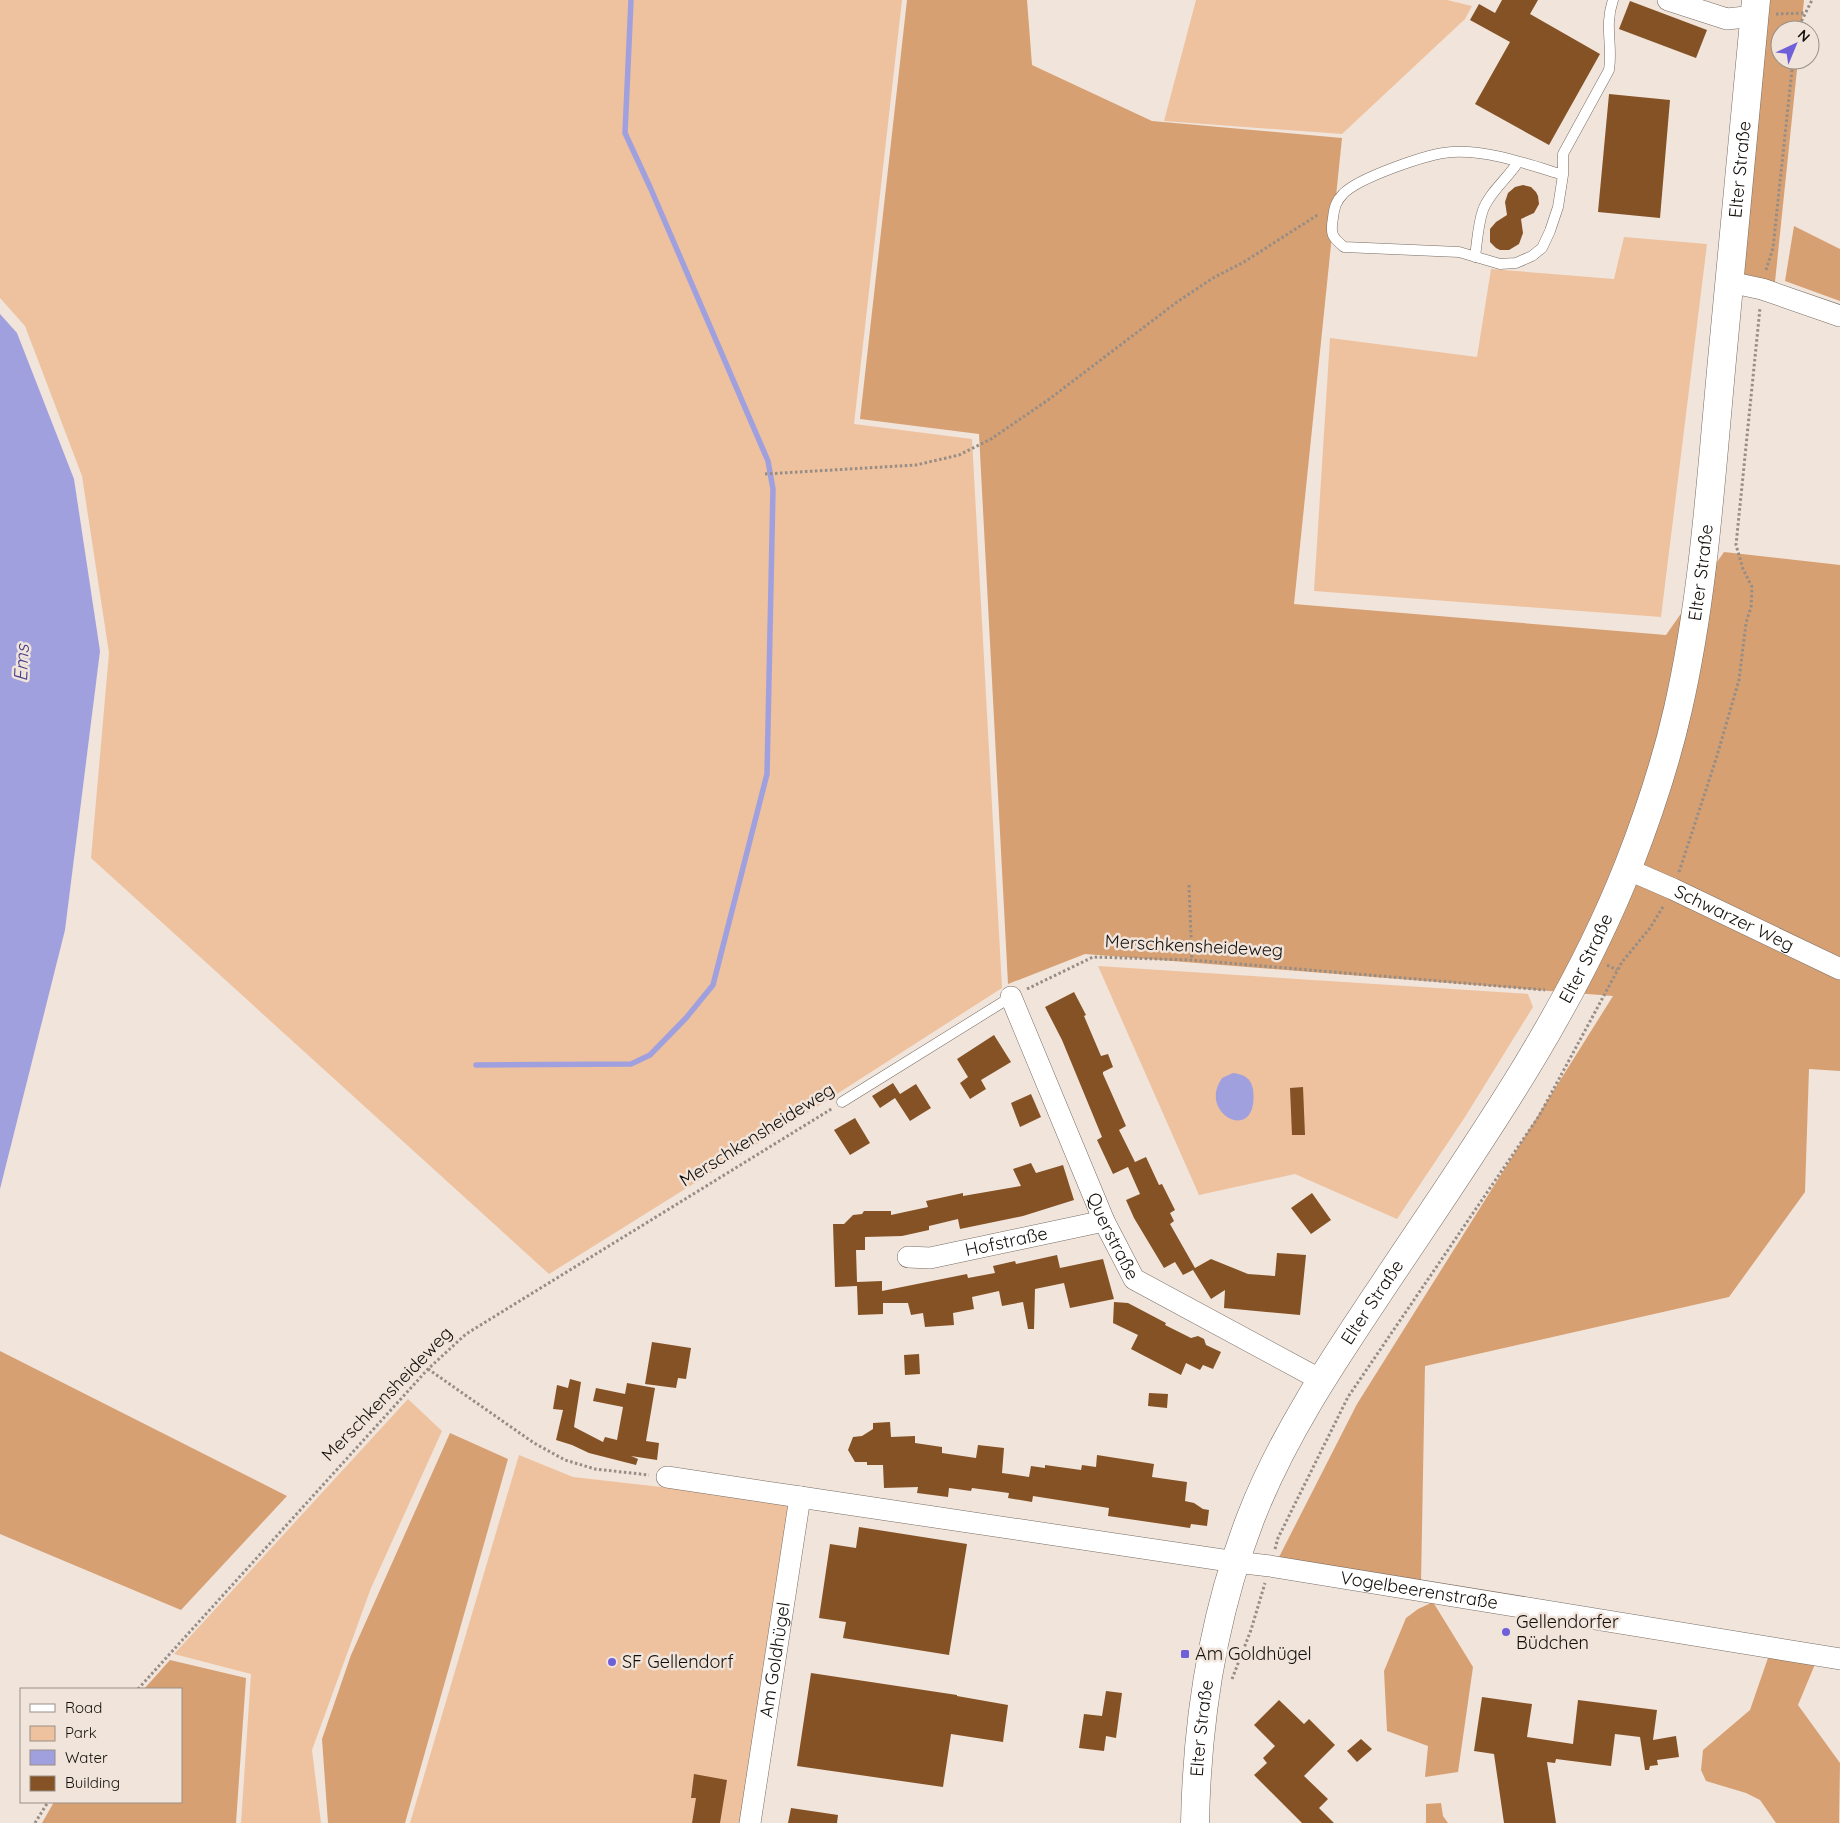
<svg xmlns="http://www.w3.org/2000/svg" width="1840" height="1823" viewBox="0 0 1840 1823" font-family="Quicksand,sans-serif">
<rect width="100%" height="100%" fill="#f1e4db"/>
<g fill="#eec29f">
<polygon points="0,0 902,0 854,424 972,439 1002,988 815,1108 549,1274 91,858 109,653 82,476 25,326 0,298"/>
<polygon points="1196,0 1447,0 1472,6 1465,19 1342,134 1164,121"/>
<polygon points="1624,237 1707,244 1661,617 1314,591 1330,338 1477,357 1491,269 1614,279"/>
<polygon points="1098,966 1528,994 1533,1007 1465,1117 1397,1219 1295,1174 1199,1195"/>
<polygon points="408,1399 442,1431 371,1588 312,1750 321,1823 241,1823 251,1674 174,1654"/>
<polygon points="519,1455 573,1477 792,1502 741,1823 410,1823"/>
</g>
<g fill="#d7a073">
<polygon points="907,0 1027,0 1032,65 1152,121 1342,138 1294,604 1666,635 1724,552 1840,565 1840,1071 1809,1069 1805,1192 1729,1297 1425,1366 1421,1583 1277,1561 1357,1404 1613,996 1085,954 1008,984 979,434 860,419"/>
<polygon points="1770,0 1804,0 1801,30 1780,30 1780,60 1798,60 1775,282 1738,278"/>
<polygon points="1794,226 1840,249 1840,301 1785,281"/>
<polygon points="0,1351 287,1496 181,1610 0,1534"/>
<polygon points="450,1433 508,1459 405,1823 328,1823 322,1739 351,1655"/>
<polygon points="1433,1602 1473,1667 1458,1772 1425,1777 1428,1746 1387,1731 1384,1671 1406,1618 1418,1609"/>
<polygon points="1770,1652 1818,1657 1798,1705 1840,1763 1839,1823 1776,1823 1760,1800 1746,1793 1706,1781 1701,1770 1703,1750 1750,1710"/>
<polygon points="170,1660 246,1678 236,1823 42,1823 54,1802 181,1802 181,1689 144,1689"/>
<polygon points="1441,1803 1443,1816 1448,1823 1426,1823 1426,1804"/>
</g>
<g fill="#a1a0de">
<polygon points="0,314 17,333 74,479 100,651 65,930 0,1189"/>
<path d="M1233,1073C1243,1074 1251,1078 1253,1089C1260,1146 1196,1115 1222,1078Z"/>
</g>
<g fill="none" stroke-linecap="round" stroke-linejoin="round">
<polyline stroke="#a1a0de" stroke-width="5.5" points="476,1065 631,1064 650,1055 686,1018 713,985 767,774 773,489 768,461 650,187 625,133 631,0"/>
</g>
<g fill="#845225">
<polygon points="1502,0 1538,0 1530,14 1600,54 1549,145 1475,104 1510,42 1470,20 1479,4 1495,13"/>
<polygon points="1630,1 1707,30 1696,58 1619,29"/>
<polygon points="1609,94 1670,100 1660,218 1598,212"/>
<polygon points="1523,185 1531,187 1536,192 1538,196 1539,204 1534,213 1521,219 1523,233 1519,244 1509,250 1500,250 1496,248 1490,242 1490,229 1496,222 1507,215 1505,202 1508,193 1515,187"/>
<polygon points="1074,992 1086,1015 1084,1016 1101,1056 1108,1054 1113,1067 1103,1072 1103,1074 1126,1126 1119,1130 1135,1162 1146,1157 1159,1185 1162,1184 1175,1210 1170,1213 1174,1221 1170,1224 1195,1268 1211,1259 1248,1274 1275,1276 1277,1253 1306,1255 1300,1315 1224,1308 1225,1290 1211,1299 1193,1270 1183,1275 1175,1262 1164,1268 1134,1218 1126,1200 1140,1194 1128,1167 1113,1174 1097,1140 1102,1137 1062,1040 1045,1007"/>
<polygon points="994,1035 1011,1062 981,1080 986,1089 970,1099 960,1083 968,1077 957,1059"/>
<polygon points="893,1083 900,1094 916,1084 931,1108 910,1121 895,1098 880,1108 872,1096"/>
<polygon points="1303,1087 1305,1135 1292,1135 1290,1088"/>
<polygon points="1031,1094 1041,1117 1020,1127 1011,1103"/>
<polygon points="855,1118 870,1143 850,1155 834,1130"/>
<polygon points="1031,1163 1036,1173 1063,1165 1074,1200 1023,1216 960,1229 958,1219 929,1226 929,1230 902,1236 865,1237 865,1250 856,1250 857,1282 882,1281 882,1291 967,1274 968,1278 995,1273 993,1266 1015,1261 1016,1264 1057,1255 1060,1268 1103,1259 1114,1299 1070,1308 1064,1283 1035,1289 1034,1329 1028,1329 1023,1302 1002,1306 999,1291 972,1297 974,1309 953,1313 954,1325 925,1327 923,1313 911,1315 908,1303 883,1303 883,1314 858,1315 857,1286 835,1287 833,1224 844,1224 853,1215 862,1214 864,1211 891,1211 891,1215 928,1207 926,1201 963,1193 963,1196 1021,1186 1013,1169"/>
<polygon points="1312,1193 1331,1220 1311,1234 1291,1208"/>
<polygon points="1114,1302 1128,1303 1166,1323 1165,1325 1191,1338 1198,1336 1204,1339 1206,1345 1221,1352 1213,1369 1203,1365 1200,1370 1186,1363 1181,1375 1131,1349 1138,1335 1113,1323"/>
<polygon points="652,1342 691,1348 686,1379 678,1378 676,1388 645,1384"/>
<polygon points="919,1354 920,1374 905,1375 904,1355"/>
<polygon points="570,1379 581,1382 574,1427 603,1442 605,1437 617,1440 623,1407 593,1401 596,1388 625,1394 627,1383 655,1388 646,1441 659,1443 657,1460 631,1456 638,1459 636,1465 589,1453 572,1445 556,1440 563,1410 553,1409 557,1385 568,1388"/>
<polygon points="1149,1393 1168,1394 1167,1408 1148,1406"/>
<polygon points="890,1422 891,1437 915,1436 915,1443 942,1447 942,1453 976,1458 978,1445 1004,1448 1002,1473 1029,1477 1031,1466 1045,1468 1045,1465 1081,1470 1082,1465 1096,1467 1097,1455 1154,1464 1152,1477 1187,1482 1185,1501 1194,1503 1203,1509 1209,1510 1207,1526 1191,1524 1190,1528 1108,1516 1109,1508 1033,1496 1032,1502 1008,1498 1009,1493 972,1488 971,1491 949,1488 948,1497 917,1493 918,1487 884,1488 883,1465 867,1465 867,1462 855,1462 848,1450 853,1437 862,1436 873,1429 873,1423"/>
<polygon points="859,1527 967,1544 949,1655 843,1638 846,1622 819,1618 830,1544 856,1548"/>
<polygon points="811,1673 957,1695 957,1696 1008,1705 1003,1742 951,1734 943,1787 797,1766"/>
<polygon points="1106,1691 1122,1693 1116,1738 1106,1736 1104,1751 1079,1748 1084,1714 1102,1716"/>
<polygon points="1482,1697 1532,1704 1527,1737 1573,1744 1578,1700 1657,1710 1653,1740 1676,1736 1679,1757 1657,1760 1658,1765 1650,1766 1649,1770 1645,1770 1640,1737 1615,1734 1611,1766 1556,1759 1555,1763 1547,1762 1556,1823 1504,1823 1494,1754 1474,1751"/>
<polygon points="1279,1700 1304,1724 1309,1719 1335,1745 1304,1776 1328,1799 1319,1808 1334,1823 1302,1823 1254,1775 1267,1763 1263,1758 1275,1746 1254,1725"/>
<polygon points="1361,1739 1372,1749 1357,1762 1347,1751"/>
<polygon points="694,1774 727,1780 720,1823 692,1823 696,1798 691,1798"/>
<polygon points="791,1808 838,1815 837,1823 788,1823"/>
</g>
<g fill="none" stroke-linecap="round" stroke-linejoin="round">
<defs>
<g id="lane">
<path d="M1563,175C1527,164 1489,150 1452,152C1429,153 1358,178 1343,194C1336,201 1334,208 1333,218C1330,234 1332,237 1344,247L1459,252L1500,264L1516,263L1532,256L1542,248L1550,231L1558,207L1563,175V154L1609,70C1613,44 1604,27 1613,0"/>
<path d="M1475,257C1477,242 1478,224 1483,210C1489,193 1508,178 1518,162"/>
<polyline points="842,1102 1011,997"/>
</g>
<g id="street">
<polyline points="1668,0 1727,19 1755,16"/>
<polyline points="1729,282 1762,289 1840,316"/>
<path id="s1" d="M1627,869L1673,889L1840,969"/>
<path id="s2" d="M1011,997L1104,1221L1134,1279L1321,1380"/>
<path id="s3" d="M908,1257L930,1258L1104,1221"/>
<polyline points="667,1477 800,1497"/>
<path id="s4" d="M750,1823L800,1497L1236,1562L1270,1566L1840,1659"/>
</g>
<g id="secondary">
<path id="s5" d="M1195,1823C1197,1719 1213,1615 1251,1517C1284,1432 1337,1355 1387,1280C1475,1148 1569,1016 1628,867C1648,816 1666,762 1678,709C1704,595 1711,476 1722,360C1733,240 1745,120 1756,0"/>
</g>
</defs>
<use href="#lane" stroke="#776c63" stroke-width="11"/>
<use href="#street" stroke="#776c63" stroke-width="22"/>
<use href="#secondary" stroke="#776c63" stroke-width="29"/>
<g stroke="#968d86" stroke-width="3" stroke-dasharray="2.5 2.5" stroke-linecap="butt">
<polyline points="1776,14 1805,13"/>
<polyline points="1797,30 1812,0"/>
<polyline points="1766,270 1773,248 1793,60"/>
<polyline points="765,474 916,465 959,455 991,439 1048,400 1177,302 1213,278 1244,262 1319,214"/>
<polyline points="1679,872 1716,759 1739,680 1746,623 1751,607 1752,587 1743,569 1736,545 1760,308"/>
<polyline points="1189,885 1192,960"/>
<polyline points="1607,965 1617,970"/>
<polyline points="1027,989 1093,957 1192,960 1545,990"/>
<polyline points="428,1369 534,1443 565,1460 595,1469 649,1475"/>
<polyline points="1275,1549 1278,1538 1348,1397 1539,1116 1622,962 1650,928 1664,905"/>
<polyline points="1232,1679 1251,1630 1265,1583"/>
<polyline points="138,1689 428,1369 466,1334 833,1108"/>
<polyline points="35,1823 48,1802"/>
</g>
<use href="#lane" stroke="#fff" stroke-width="10"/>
<use href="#street" stroke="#fff" stroke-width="21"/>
<use href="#secondary" stroke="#fff" stroke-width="28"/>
</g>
<g fill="#6f60da" stroke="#f1e4db" stroke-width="2">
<circle cx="1506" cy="1632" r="5"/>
<rect x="1180" y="1649" width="10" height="10" rx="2.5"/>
<circle cx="612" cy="1662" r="5"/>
</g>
<g text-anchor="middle" stroke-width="5" stroke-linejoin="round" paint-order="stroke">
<g font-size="18" fill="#130f0b" stroke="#f1e4db">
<text dy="6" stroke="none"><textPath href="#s5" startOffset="1775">Elter Straße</textPath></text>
<text dy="6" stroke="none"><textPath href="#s5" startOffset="1370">Elter Straße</textPath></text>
<text dy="6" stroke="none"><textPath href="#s1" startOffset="118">Schwarzer Weg</textPath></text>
<text transform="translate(1194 946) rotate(3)" y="6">Merschkensheideweg</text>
<text dy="6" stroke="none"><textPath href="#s5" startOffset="965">Elter Straße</textPath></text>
<text transform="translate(757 1135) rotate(-32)" y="6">Merschkensheideweg</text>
<text dy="6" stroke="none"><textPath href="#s2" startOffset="260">Querstraße</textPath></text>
<text dy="6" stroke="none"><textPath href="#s3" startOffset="100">Hofstraße</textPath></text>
<text dy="6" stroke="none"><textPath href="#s5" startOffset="560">Elter Straße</textPath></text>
<text transform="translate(387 1394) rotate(-46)" y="6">Merschkensheideweg</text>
<text dy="6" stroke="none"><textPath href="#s4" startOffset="956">Vogelbeerenstraße</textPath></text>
<text dy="6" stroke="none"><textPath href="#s4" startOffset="165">Am Goldhügel</textPath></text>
<text dy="6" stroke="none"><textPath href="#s5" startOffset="95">Elter Straße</textPath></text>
</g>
<g font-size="18" fill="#130f0b" stroke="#f1e4db" text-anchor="start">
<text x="1516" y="1628">Gellendorfer<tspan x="1516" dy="21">Büdchen</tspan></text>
<text x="1195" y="1660">Am Goldhügel</text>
<text x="622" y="1668">SF Gellendorf</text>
</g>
<g font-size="19" font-style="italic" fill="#48408a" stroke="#f1e4db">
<text transform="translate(21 663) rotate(-87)" y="7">Ems</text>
</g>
</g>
<rect x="20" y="1688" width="162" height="115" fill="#f1e4db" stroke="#988f88"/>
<rect x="30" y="1704" width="25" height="8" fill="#ffffff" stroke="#988f88"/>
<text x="65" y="1713" font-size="15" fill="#130f0b">Road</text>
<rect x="30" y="1726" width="25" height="15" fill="#eec29f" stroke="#988f88"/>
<text x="65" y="1738" font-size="15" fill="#130f0b">Park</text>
<rect x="30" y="1750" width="25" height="15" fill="#a1a0de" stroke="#988f88"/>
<text x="65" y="1763" font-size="15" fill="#130f0b">Water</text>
<rect x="30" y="1776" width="25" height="15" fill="#845225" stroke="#988f88"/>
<text x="65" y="1788" font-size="15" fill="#130f0b">Building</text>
<g transform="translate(1795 45) rotate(44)"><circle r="24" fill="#f1e4db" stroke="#988f88"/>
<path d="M0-4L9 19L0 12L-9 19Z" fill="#6f60da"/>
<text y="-8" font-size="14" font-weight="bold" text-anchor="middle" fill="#130f0b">N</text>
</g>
</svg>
